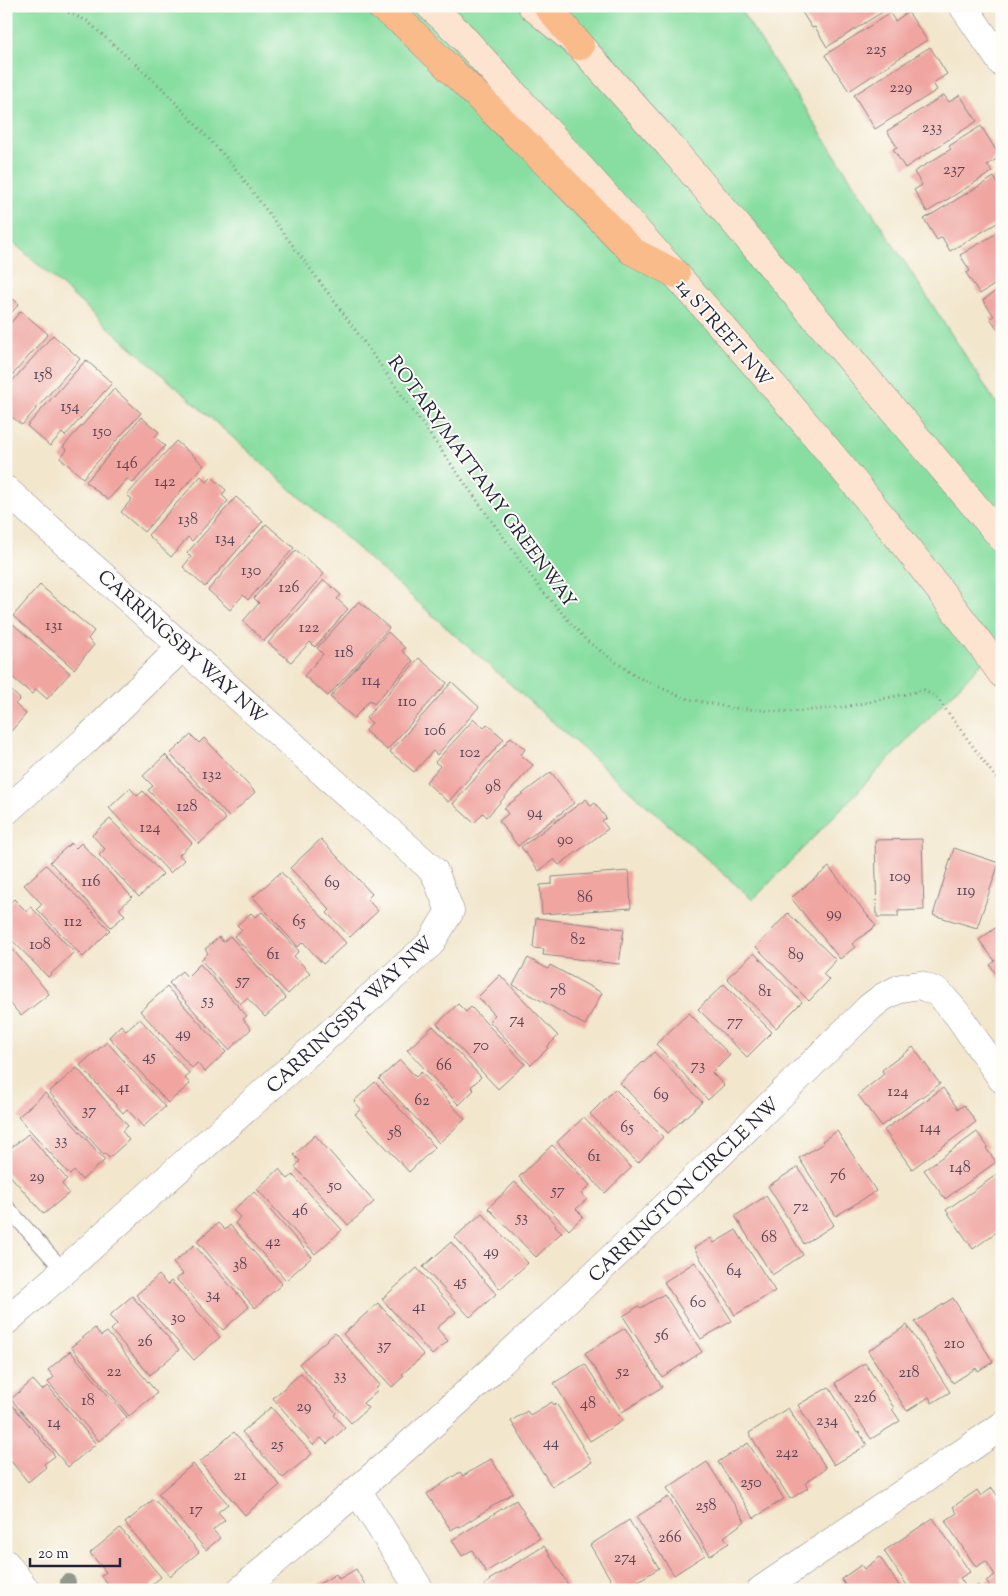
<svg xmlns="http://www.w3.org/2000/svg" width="1008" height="1596" viewBox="0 0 1008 1596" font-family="'Sorts Mill Goudy',serif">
<rect width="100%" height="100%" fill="#fdfcf7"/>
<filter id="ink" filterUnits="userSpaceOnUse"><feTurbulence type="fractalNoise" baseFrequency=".02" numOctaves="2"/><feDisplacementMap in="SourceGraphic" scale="10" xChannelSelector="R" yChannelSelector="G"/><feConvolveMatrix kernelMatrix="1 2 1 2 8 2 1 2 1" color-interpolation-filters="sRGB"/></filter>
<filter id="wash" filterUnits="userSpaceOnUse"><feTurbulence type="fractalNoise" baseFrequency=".0096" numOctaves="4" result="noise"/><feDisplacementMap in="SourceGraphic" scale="20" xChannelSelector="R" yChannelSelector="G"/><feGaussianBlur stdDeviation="1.12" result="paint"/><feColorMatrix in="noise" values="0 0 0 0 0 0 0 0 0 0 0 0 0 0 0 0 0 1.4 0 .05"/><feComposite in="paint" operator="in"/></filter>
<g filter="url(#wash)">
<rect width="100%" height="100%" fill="#f2e6cc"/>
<polygon fill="#88dea1" stroke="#55806e" points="6,6 738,6 1002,412 1002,642 753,900 6,236"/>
<g id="blocks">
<g fill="#f0a5a1">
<polygon points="811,6 885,6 887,9 827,47 815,27 812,28 802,12"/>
<polygon points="908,12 927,40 849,91 825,55 890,13 895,21"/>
<polygon points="930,47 947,74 933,83 937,90 875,129 854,95"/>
<polygon points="944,95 949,102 960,95 977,121 905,168 893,149 897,147 887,131"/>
<polygon points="981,126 1000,157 987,165 992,172 927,212 914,190 922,185 914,172 951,149 949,146"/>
<polygon points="994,177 998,184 1002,182 1002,220 950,251 942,237 937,240 924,219"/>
<polygon points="1002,230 1002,280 980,294 966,273 970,271 960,255"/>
<polygon points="1002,287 1002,335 990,318 994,316 983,300"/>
<polygon points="6,293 19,304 6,319"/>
<polygon points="21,311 48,334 9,379 6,376 6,328"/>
<polygon points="53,335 80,359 22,425 6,412 6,388"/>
<polygon points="86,360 112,383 65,436 62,433 50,446 27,426"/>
<polygon points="114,389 141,413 83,478 60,458 67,450 63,447"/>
<polygon points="141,417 159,432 155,437 165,446 133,483 127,479 108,500 86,482"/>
<polygon points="176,441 204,465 144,532 121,512 132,499 127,495"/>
<polygon points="201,476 207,482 212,477 226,490 222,495 228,501 192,541 188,537 171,557 148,535"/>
<polygon points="236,497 263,521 205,587 183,567 191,557 187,553"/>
<polygon points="266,524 294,548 248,600 243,595 230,610 208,590"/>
<polygon points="296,550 324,574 264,641 243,621 259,603 254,598"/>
<polygon points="324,580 341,595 337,599 348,609 315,647 310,642 291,662 268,643"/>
<polygon points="40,585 94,631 88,639 94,645 74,669 13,616"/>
<polygon points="359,601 389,628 328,696 304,676 323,654 317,648"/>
<polygon points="6,618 70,673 47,699 36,689 32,694 6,672"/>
<polygon points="388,632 405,648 402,651 413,661 374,704 370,700 354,718 330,697"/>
<polygon points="419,658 447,683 387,750 365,731 372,723 366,718"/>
<polygon points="452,682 479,707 437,755 433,751 414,772 390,752"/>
<polygon points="6,686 20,699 15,704 26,714 6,737"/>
<polygon points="474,719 484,728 487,724 504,739 448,802 426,782 440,766 435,762"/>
<polygon points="191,735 199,743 204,738 255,792 229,817 170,754"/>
<polygon points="511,737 525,749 521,755 533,765 487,817 483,813 474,823 453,804"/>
<polygon points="165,755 226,819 199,844 148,790 153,786 143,776"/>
<polygon points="551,772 574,803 518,846 499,821 508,814 504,808"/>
<polygon points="130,788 137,796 143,791 192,843 179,855 184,860 170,873 109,808"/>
<polygon points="586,799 591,806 595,803 606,818 602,821 608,829 559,865 554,859 539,871 521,847"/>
<polygon points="110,819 163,874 139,897 99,855 105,849 92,835"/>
<polygon points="321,839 372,894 367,899 378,911 350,937 327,913 330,910 290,868"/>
<polygon points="922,839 924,910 898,911 898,917 877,917 875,840"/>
<polygon points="71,843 76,848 81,843 132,897 119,909 125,915 111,927 50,862"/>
<polygon points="954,848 999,863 977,928 933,915"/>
<polygon points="46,865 110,930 83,957 37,909 42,904 24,885"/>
<polygon points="829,867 876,926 852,944 855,947 840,959 791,898"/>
<polygon points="629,871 631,908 542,914 540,885 552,884 552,877"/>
<polygon points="281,872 346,943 323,964 303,942 298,947 253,897"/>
<polygon points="14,899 27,912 31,907 74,952 48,977 6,934 6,906"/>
<polygon points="262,912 299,951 294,956 310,973 288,994 234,936 242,930 237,925 251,913 255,917"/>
<polygon points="788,913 836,960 823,974 829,980 809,1001 756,947"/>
<polygon points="536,918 624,929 619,964 543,955 544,949 533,948"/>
<polygon points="1002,923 1002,982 990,965 995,961 979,940"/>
<polygon points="230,936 286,998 265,1017 247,998 240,1004 201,960 208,953 205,949 219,937 223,942"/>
<polygon points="6,941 49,994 21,1016 6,998"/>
<polygon points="754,953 802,1002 776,1028 727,978"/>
<polygon points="528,958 548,969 550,965 602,993 585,1025 513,985"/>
<polygon points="200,964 247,1016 243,1019 251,1029 229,1050 169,983 182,971 187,977"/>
<polygon points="500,975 558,1036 547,1047 548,1048 531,1065 489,1021 495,1015 478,997"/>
<polygon points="724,984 772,1032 747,1057 698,1009"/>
<polygon points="167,987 226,1052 205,1072 197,1063 192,1068 140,1011"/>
<polygon points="458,1004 466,1012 471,1007 525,1064 498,1089 437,1024"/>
<polygon points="689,1013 730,1055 712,1073 724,1085 708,1100 656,1044"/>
<polygon points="140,1019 190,1074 185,1078 190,1084 168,1103 109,1037 121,1025 126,1031"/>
<polygon points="433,1026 481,1077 471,1087 474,1090 459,1105 407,1050"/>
<polygon points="107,1042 165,1107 143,1127 127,1109 123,1113 80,1065"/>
<polygon points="913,1047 940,1084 881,1126 858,1095 884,1074 882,1070"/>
<polygon points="654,1052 702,1102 668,1133 620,1083"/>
<polygon points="400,1060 416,1077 421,1072 465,1119 439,1143 379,1079"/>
<polygon points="77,1068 128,1126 122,1131 129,1140 109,1158 105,1153 104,1155 49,1092"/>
<polygon points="375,1082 435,1147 409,1172 355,1114 361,1109 354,1101"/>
<polygon points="943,1088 958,1109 964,1105 976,1122 912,1169 884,1130"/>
<polygon points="615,1089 663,1137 638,1163 590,1114"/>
<polygon points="45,1093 105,1160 82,1180 74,1171 70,1175 18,1117"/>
<polygon points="584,1117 631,1168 605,1193 557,1142"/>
<polygon points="837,1131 876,1191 836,1216 799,1158 824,1143 822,1141"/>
<polygon points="977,1132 988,1147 986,1148 996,1162 945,1199 924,1170"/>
<polygon points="28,1134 67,1179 62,1184 69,1193 44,1214 6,1171 6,1152"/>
<polygon points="315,1135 374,1202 348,1225 295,1167 300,1161 294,1155"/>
<polygon points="552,1145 590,1185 581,1194 587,1199 576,1209 583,1216 569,1230 519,1177"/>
<polygon points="798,1167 834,1225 804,1244 768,1186"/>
<polygon points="279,1169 288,1179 293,1175 342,1230 315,1254 257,1189"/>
<polygon points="1002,1171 1002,1228 973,1249 946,1210"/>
<polygon points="515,1182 556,1224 555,1226 562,1232 536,1257 488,1208"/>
<polygon points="254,1192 312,1257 286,1280 235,1223 240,1217 233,1210"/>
<polygon points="766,1196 803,1255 772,1275 735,1216"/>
<polygon points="482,1213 528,1263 500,1289 455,1237"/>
<polygon points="218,1223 225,1230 230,1225 282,1284 255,1308 197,1241"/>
<polygon points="736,1230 775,1291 735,1315 694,1248 711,1238 714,1243"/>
<polygon points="451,1242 496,1294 470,1317 423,1267"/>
<polygon points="194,1245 249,1307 223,1330 176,1279 183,1274 173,1263"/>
<polygon points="695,1262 732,1321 701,1339 664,1282"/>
<polygon points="417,1268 456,1312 437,1328 448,1341 432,1355 382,1299"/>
<polygon points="159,1275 167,1285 171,1281 220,1337 194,1360 136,1295"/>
<polygon points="664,1294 702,1352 662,1377 623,1316 639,1306 641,1308"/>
<polygon points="132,1296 179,1350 150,1375 111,1330 117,1324 109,1316"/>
<polygon points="953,1298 993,1362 978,1371 976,1368 953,1383 915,1322"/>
<polygon points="378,1303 424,1355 402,1374 404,1376 392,1387 343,1334"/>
<polygon points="907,1325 950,1392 932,1403 929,1397 907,1411 868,1351"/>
<polygon points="95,1328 101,1336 107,1332 157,1393 129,1416 71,1347"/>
<polygon points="625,1328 662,1387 622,1412 585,1353"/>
<polygon points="335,1333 380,1385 376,1388 378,1390 363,1403 368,1408 351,1423 299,1364"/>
<polygon points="70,1351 127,1417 99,1441 48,1382 54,1377 48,1370"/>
<polygon points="865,1363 894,1408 892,1409 900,1421 871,1439 835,1383"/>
<polygon points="585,1364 622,1421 590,1441 554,1383"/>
<polygon points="301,1373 336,1413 334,1415 345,1428 327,1444 321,1438 313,1445 273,1398"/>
<polygon points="33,1380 42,1390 48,1386 96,1444 68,1467 11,1399"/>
<polygon points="829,1387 857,1433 859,1432 867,1445 834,1465 798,1405"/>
<polygon points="9,1401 55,1456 44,1464 46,1467 28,1482 6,1455 6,1404"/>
<polygon points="552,1402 554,1405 556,1403 592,1462 552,1487 511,1421 527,1411 530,1415"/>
<polygon points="271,1407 312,1454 283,1478 242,1432"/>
<polygon points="788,1408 826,1468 805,1483 808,1488 790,1499 749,1433"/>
<polygon points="234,1432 280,1485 245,1515 200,1462"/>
<polygon points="748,1443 784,1499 754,1518 718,1462"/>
<polygon points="491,1459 513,1493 460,1527 458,1526 451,1530 427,1494 460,1472 463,1476"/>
<polygon points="707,1462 745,1521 724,1537 729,1543 710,1555 667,1488"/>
<polygon points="193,1464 228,1504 218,1512 225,1520 213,1530 220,1538 206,1550 158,1494"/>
<polygon points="992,1488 1002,1502 1002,1590 992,1590 986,1581 995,1575 986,1561 976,1567 945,1521 957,1513 953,1507 977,1490 981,1496"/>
<polygon points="668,1497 705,1555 674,1575 636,1517"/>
<polygon points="154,1499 199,1552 170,1576 125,1523"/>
<polygon points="516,1500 540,1538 486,1572 472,1550 462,1556 452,1540"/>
<polygon points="933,1518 970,1572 960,1578 968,1590 910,1590 884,1551"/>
<polygon points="629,1520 659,1568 637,1582 642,1590 617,1590 590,1545"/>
<polygon points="120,1528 161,1577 146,1590 112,1590 101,1576 106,1572 90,1553"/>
<polygon points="544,1546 569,1586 562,1590 487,1590 484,1585 490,1581 489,1580"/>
<polygon points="880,1557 902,1590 841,1590 846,1586 841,1579 861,1565 864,1569"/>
<polygon points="356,1569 368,1590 309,1590 336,1574 339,1579"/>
<polygon points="978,1585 982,1590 971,1590"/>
</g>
</g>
</g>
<g filter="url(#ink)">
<use href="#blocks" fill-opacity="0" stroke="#8a8484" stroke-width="1"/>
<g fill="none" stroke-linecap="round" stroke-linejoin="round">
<defs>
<polyline id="service" points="6,1206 64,1271"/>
<g id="minor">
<polyline points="963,6 1002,63"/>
<polyline points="6,490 434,871 450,911 430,944 64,1271 6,1321"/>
<polyline points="6,811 85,741 183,646"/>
<polyline points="357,1490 420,1590"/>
<path d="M241,1590C325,1518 410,1446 491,1371C620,1253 745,1130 870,1007L883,997L901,988L920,985L939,993L958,1015L1002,1079"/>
<polyline points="761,1590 1002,1426"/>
</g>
<polyline id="tertiary" points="6,1564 26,1590"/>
<g id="secondary">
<path d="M430,6L458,32C645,240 838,446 1002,674"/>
<polyline points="532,6 580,46 669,145 1002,538"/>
</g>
<g id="motorway">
<polyline points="380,6 404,24 552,169 632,251 676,274"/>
<polyline points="547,6 580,46"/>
</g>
</defs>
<use href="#service" stroke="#8a8484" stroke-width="16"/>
<use href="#minor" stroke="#8a8484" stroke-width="29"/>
<use href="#tertiary" stroke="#8a8484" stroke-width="29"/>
<use href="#secondary" stroke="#8a8484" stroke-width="29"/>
<use href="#motorway" stroke="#8a8484" stroke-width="29"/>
<polyline stroke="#8a8484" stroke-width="3" stroke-dasharray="1 4" stroke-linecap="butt" points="55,6 87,21 163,89 231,163 343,313 539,587 587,641 635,676 684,698 731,708 789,712 845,707 924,690 938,699 1002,786"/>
<use href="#service" stroke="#fff" stroke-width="14"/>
<use href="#minor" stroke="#fff" stroke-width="28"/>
<use href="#tertiary" stroke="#fff" stroke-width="28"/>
<use href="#secondary" stroke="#fde4d1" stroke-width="28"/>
<use href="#motorway" stroke="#fabb8b" stroke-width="28"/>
</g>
<circle fill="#91998d" cx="68" cy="1582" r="8"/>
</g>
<g text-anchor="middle" stroke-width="4" stroke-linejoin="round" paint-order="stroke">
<g font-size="16" fill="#564354">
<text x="876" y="54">225</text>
<text x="901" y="92">229</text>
<text x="932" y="132">233</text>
<text x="954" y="174">237</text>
<text x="43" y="379">158</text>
<text x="70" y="411">154</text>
<text x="102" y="436">150</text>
<text x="127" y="468">146</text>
<text x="165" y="486">142</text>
<text x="188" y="524">138</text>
<text x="225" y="543">134</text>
<text x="251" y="575">130</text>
<text x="289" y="592">126</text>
<text x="54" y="630">131</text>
<text x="309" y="632">122</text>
<text x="344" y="657">118</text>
<text x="371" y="685">114</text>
<text x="407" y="706">110</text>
<text x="435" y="735">106</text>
<text x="470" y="757">102</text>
<text x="212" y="779">132</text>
<text x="493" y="791">98</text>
<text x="187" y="811">128</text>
<text x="535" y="817">94</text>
<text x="150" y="832">124</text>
<text x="565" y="844">90</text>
<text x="900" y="881">109</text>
<text x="91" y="886">116</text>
<text x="332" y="887">69</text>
<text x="966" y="895">119</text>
<text x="585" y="902">86</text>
<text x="834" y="918">99</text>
<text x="73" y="926">112</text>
<text x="299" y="926">65</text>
<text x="578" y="944">82</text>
<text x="40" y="949">108</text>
<text x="273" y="959">61</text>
<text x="796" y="959">89</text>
<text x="243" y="985">57</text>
<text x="558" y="995">78</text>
<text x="765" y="996">81</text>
<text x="208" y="1005">53</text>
<text x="517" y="1024">74</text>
<text x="735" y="1026">77</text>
<text x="183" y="1038">49</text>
<text x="481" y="1050">70</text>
<text x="149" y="1061">45</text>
<text x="444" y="1070">66</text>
<text x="698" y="1070">73</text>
<text x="123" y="1092">41</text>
<text x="898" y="1096">124</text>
<text x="661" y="1099">69</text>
<text x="422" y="1105">62</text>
<text x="89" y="1115">37</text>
<text x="627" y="1132">65</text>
<text x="930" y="1132">144</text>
<text x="395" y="1137">58</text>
<text x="61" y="1145">33</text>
<text x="594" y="1161">61</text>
<text x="960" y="1172">148</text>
<text x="838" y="1180">76</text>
<text x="37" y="1181">29</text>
<text x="335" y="1190">50</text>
<text x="558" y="1195">57</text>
<text x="801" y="1211">72</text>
<text x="300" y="1215">46</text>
<text x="522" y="1222">53</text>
<text x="769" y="1242">68</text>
<text x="273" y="1246">42</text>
<text x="491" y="1256">49</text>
<text x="240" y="1269">38</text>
<text x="734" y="1275">64</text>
<text x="460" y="1286">45</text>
<text x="213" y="1299">34</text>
<text x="698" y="1307">60</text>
<text x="419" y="1311">41</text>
<text x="178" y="1322">30</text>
<text x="662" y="1340">56</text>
<text x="145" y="1346">26</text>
<text x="954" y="1348">210</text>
<text x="384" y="1350">37</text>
<text x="114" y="1376">22</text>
<text x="623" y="1376">52</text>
<text x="909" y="1377">218</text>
<text x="340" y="1380">33</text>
<text x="865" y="1402">226</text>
<text x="88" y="1405">18</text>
<text x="588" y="1408">48</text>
<text x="304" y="1411">29</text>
<text x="827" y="1425">234</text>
<text x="54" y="1427">14</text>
<text x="551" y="1447">44</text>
<text x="277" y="1449">25</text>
<text x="787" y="1457">242</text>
<text x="240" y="1480">21</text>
<text x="751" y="1487">250</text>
<text x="706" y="1510">258</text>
<text x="196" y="1514">17</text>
<text x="670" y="1542">266</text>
<text x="625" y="1562">274</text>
</g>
<g font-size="19" fill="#22223b" stroke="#fdfcf7">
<text transform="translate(725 332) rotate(49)" y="7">14 STREET NW</text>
<text transform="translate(483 481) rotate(54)" y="7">ROTARY/MATTAMY GREENWAY</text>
<text transform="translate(183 646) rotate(42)" y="7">CARRINGSBY WAY NW</text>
<text transform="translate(349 1014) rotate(-43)" y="7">CARRINGSBY WAY NW</text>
<text transform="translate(683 1189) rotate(-44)" y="7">CARRINGTON CIRCLE NW</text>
</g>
</g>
<rect width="1008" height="1596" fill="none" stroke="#fdfcf7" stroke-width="25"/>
<path d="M30 1558v8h90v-8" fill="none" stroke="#22223b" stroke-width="2.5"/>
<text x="38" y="1558" font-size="15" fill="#22223b" stroke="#fdfcf7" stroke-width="4" paint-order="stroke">20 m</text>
</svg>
